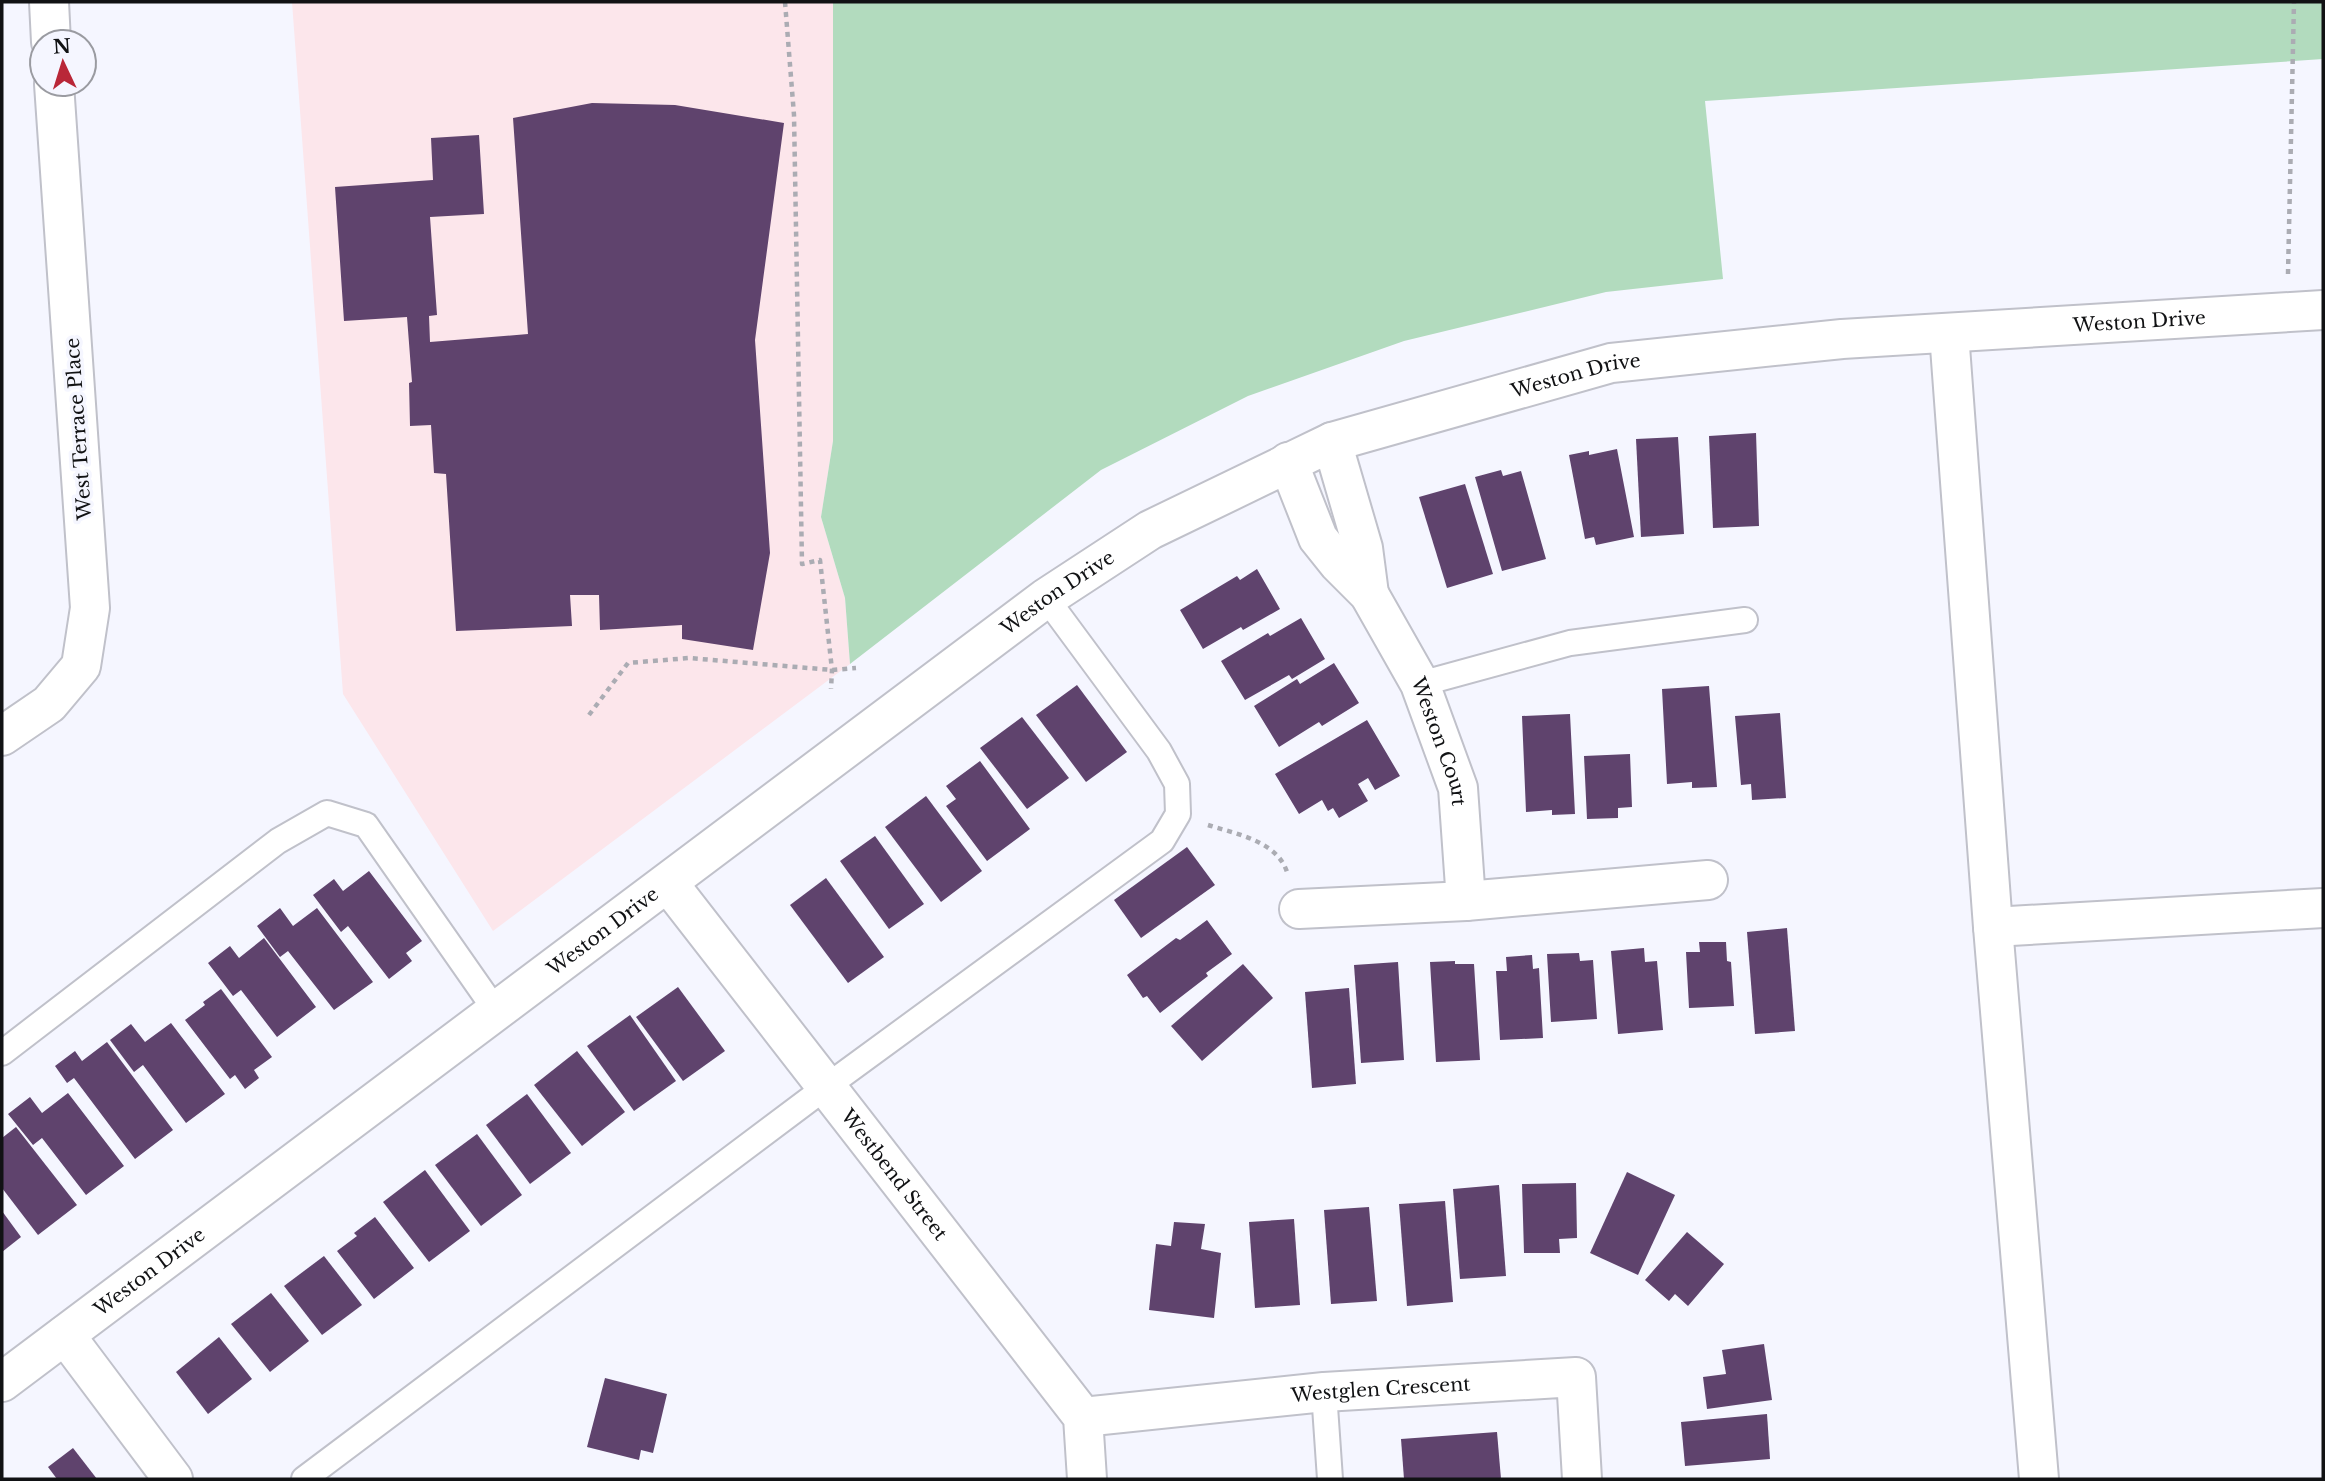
<svg xmlns="http://www.w3.org/2000/svg" width="2325" height="1481" viewBox="0 0 2325 1481" font-family="'Libre Baskerville',serif">
<rect width="100%" height="100%" fill="#f5f6ff"/>
<polygon fill="#fce6eb" points="292,2 833,2 833,441 821,517 845,598 850,664 493,931 343,694"/>
<polygon fill="#b2dbbe" points="833,2 2323,2 2323,59 1705,101 1723,279 1606,292 1404,341 1248,396 1101,470 850,664 845,598 821,517 833,441"/>
<g fill="#5f436d">
<polygon points="592,103 675,105 784,123 755,340 770,553 753,650 682,639 682,625 600,630 599,595 570,595 572,626 456,631 446,474 434,473 431,425 410,426 409,383 412,382 407,317 344,321 335,187 433,180 431,138 479,135 484,214 430,217 437,315 429,316 430,342 528,334 513,118"/>
<polygon points="1756,433 1759,526 1713,528 1709,436"/>
<polygon points="1678,437 1684,534 1641,537 1636,439"/>
<polygon points="1617,449 1634,537 1596,545 1594,537 1585,539 1569,455 1589,451 1589,455"/>
<polygon points="1501,470 1503,476 1521,471 1546,559 1502,571 1475,477"/>
<polygon points="1465,484 1493,574 1447,588 1419,497"/>
<polygon points="1257,569 1280,609 1243,630 1241,627 1203,649 1180,610 1237,576 1240,580"/>
<polygon points="1301,618 1325,659 1292,679 1289,675 1245,700 1221,661 1268,633 1270,636"/>
<polygon points="1334,663 1359,703 1322,726 1319,722 1279,747 1254,706 1297,679 1300,684"/>
<polygon points="1077,685 1127,752 1086,782 1036,715"/>
<polygon points="1709,686 1717,787 1692,788 1692,782 1667,784 1662,689"/>
<polygon points="1780,713 1786,798 1752,800 1751,784 1741,785 1735,716"/>
<polygon points="1570,714 1575,814 1552,815 1552,810 1526,812 1522,716"/>
<polygon points="1022,717 1069,778 1027,809 980,748"/>
<polygon points="1367,720 1400,776 1375,790 1368,778 1358,784 1368,801 1339,818 1333,808 1328,811 1322,800 1299,814 1275,774"/>
<polygon points="1630,754 1632,807 1618,808 1618,818 1587,819 1584,756"/>
<polygon points="980,761 1030,829 987,861 946,806 956,799 946,786"/>
<polygon points="926,796 982,871 941,902 885,827"/>
<polygon points="875,836 924,904 889,929 840,861"/>
<polygon points="1187,847 1215,885 1141,938 1114,900"/>
<polygon points="369,871 422,941 406,953 412,961 389,979 348,926 341,932 313,895 334,879 343,891"/>
<polygon points="826,878 884,957 848,983 790,905"/>
<polygon points="280,908 293,926 317,908 373,982 334,1010 288,951 280,957 257,926"/>
<polygon points="1207,920 1232,954 1206,973 1208,976 1160,1013 1147,996 1143,998 1127,975 1176,938 1180,940"/>
<polygon points="1787,928 1795,1031 1755,1034 1747,932"/>
<polygon points="264,938 316,1007 277,1037 241,990 233,996 208,963 230,946 239,958"/>
<polygon points="1699,942 1726,942 1727,961 1731,962 1734,1006 1689,1008 1686,952 1700,952"/>
<polygon points="1644,948 1645,962 1657,961 1663,1030 1618,1034 1611,951"/>
<polygon points="1579,953 1580,961 1593,960 1597,1019 1551,1022 1547,954"/>
<polygon points="1532,955 1533,969 1539,968 1543,1038 1500,1040 1496,971 1507,971 1506,957"/>
<polygon points="1455,961 1455,964 1474,964 1480,1060 1436,1062 1430,962"/>
<polygon points="1398,962 1404,1060 1361,1063 1354,965"/>
<polygon points="1243,964 1273,998 1202,1061 1171,1026"/>
<polygon points="678,987 725,1051 683,1081 636,1017"/>
<polygon points="1349,988 1356,1084 1312,1088 1305,992"/>
<polygon points="221,989 272,1057 254,1070 259,1078 245,1089 235,1075 230,1079 185,1020 205,1005 203,1002"/>
<polygon points="630,1015 676,1081 634,1111 587,1046"/>
<polygon points="171,1023 225,1094 186,1123 143,1065 134,1072 110,1040 131,1024 145,1042"/>
<polygon points="107,1042 173,1130 135,1159 74,1078 67,1083 55,1066 75,1051 82,1061"/>
<polygon points="577,1051 625,1112 582,1146 534,1085"/>
<polygon points="68,1093 124,1166 86,1195 42,1138 33,1145 8,1114 30,1097 42,1113"/>
<polygon points="527,1094 571,1153 530,1184 486,1125"/>
<polygon points="16,1127 77,1205 38,1235 2,1188 2,1138"/>
<polygon points="477,1134 522,1195 481,1226 435,1165"/>
<polygon points="425,1170 470,1231 429,1262 383,1202"/>
<polygon points="1627,1172 1675,1195 1638,1275 1590,1253"/>
<polygon points="1576,1183 1577,1238 1559,1239 1560,1253 1524,1253 1522,1184"/>
<polygon points="1499,1185 1506,1276 1460,1279 1453,1189"/>
<polygon points="1445,1201 1453,1302 1407,1306 1399,1204"/>
<polygon points="1369,1207 1377,1301 1331,1304 1324,1210"/>
<polygon points="2,1211 21,1237 2,1252"/>
<polygon points="375,1217 414,1268 374,1299 337,1251 357,1236 354,1233"/>
<polygon points="1294,1219 1300,1305 1255,1308 1249,1222"/>
<polygon points="1174,1222 1205,1224 1201,1249 1221,1253 1214,1318 1149,1310 1156,1244 1171,1246"/>
<polygon points="1687,1232 1724,1264 1688,1306 1675,1294 1669,1301 1645,1280"/>
<polygon points="324,1256 362,1305 322,1335 284,1286"/>
<polygon points="271,1293 309,1341 270,1372 231,1324"/>
<polygon points="219,1337 252,1379 208,1414 176,1372"/>
<polygon points="1764,1344 1772,1400 1707,1409 1703,1377 1726,1374 1722,1350"/>
<polygon points="605,1378 667,1394 653,1453 641,1450 639,1460 587,1447"/>
<polygon points="1767,1414 1770,1459 1685,1466 1681,1422"/>
<polygon points="1497,1432 1501,1479 1404,1479 1401,1439"/>
<polygon points="73,1448 97,1479 57,1479 48,1467"/>
</g>
<g fill="none" stroke-linecap="round" stroke-linejoin="round">
<defs>
<g id="lane">
<polyline points="1420,684 1570,643 1745,620"/>
<polyline points="2,1053 278,841 327,813 366,825 496,1011"/>
<polyline points="1324,1392 1330,1479"/>
<polyline points="304,1479 826,1087 1162,841 1178,814 1177,784 1159,751 1046,598"/>
</g>
<g id="street">
<polyline points="49,2 51,42"/>
<polyline points="1949,333 1993,927 2039,1479"/>
<polyline points="1332,442 1363,548 1369,594"/>
<path id="s1" d="M1288,462L1318,538L1338,563L1369,594L1420,684L1458,788L1466,901"/>
<polyline points="2,736 49,704 81,666 90,608 54,84"/>
<path id="s2" d="M668,883L1083,1417L1087,1479"/>
<polyline points="1299,909 1466,901 1708,880"/>
<polyline points="1993,927 2323,908"/>
<polyline points="65,1335 173,1479"/>
<path id="s3" d="M2,1382L1046,598L1150,530L1332,442L1611,363L1842,339L2323,310"/>
<path id="s4" d="M1083,1417L1324,1392L1576,1377L1582,1479"/>
</g>
</defs>
<use href="#lane" stroke="#c0c1ca" stroke-width="28"/>
<use href="#street" stroke="#c0c1ca" stroke-width="42"/>
<g stroke="#abacb3" stroke-width="4.5" stroke-dasharray="5 5" stroke-linecap="butt">
<polyline points="785,2 794,115 802,564 820,560 832,670 831,689"/>
<polyline points="2288,274 2294,2"/>
<polyline points="589,715 628,663 689,658 832,670 856,668"/>
<path d="M1208,825C1236,834 1277,841 1287,872"/>
</g>
<use href="#lane" stroke="#fff" stroke-width="24"/>
<use href="#street" stroke="#fff" stroke-width="38"/>
</g>
<g text-anchor="middle" stroke-width="7" stroke-linejoin="round" paint-order="stroke">
<g font-size="19" fill="#111214" stroke="#f5f6ff">
<text dy="7" stroke="none"><textPath href="#s3" startOffset="2452">Weston Drive</textPath></text>
<text dy="7" stroke="none"><textPath href="#s3" startOffset="1885">Weston Drive</textPath></text>
<text transform="translate(78 429) rotate(-94)" y="7">West Terrace Place</text>
<text dy="7" stroke="none"><textPath href="#s3" startOffset="1318">Weston Drive</textPath></text>
<text dy="7" stroke="none"><textPath href="#s1" startOffset="322">Weston Court</textPath></text>
<text dy="7" stroke="none"><textPath href="#s3" startOffset="751">Weston Drive</textPath></text>
<text dy="7" stroke="none"><textPath href="#s2" startOffset="369">Westbend Street</textPath></text>
<text dy="7" stroke="none"><textPath href="#s3" startOffset="184">Weston Drive</textPath></text>
<text dy="7" stroke="none"><textPath href="#s4" startOffset="299">Westglen Crescent</textPath></text>
</g>
</g>
<rect width="2325" height="1481" fill="none" stroke="#111214" stroke-width="7"/>
<g transform="translate(63 63) rotate(356)"><circle r="33" fill="#f5f6ff" stroke="#9a9ba1" stroke-width="2"/>
<path d="M0-5L12 26L0 18L-12 26Z" fill="#b92738"/>
<text y="-10" font-size="19" font-weight="bold" text-anchor="middle" fill="#111214">N</text>
</g>
</svg>
